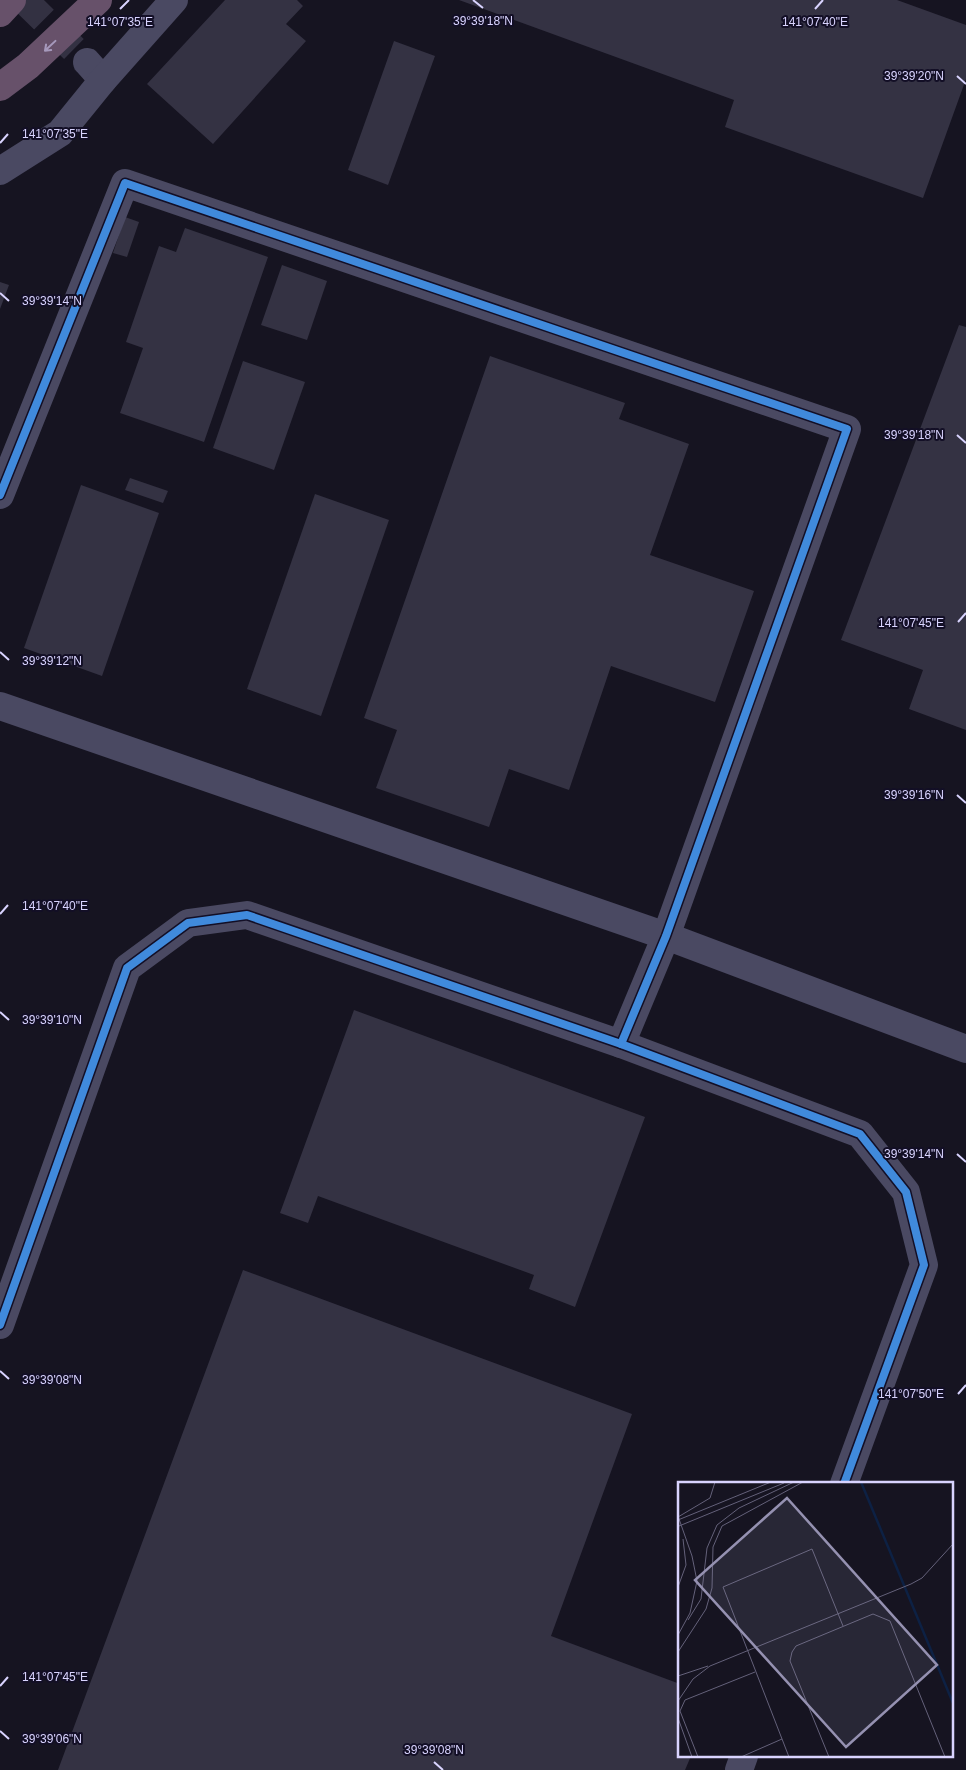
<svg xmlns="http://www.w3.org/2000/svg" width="966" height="1770" viewBox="0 0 966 1770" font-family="Helvetica,sans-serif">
<rect width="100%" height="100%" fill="#161421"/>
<g fill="#343243">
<polygon points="225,0 297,0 303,6 286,24 306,41 213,144 147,84"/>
<polygon points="459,0 897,0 966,25 966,79 923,198 725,127 734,100"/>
<polygon points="394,41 435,56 388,185 348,170"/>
<polygon points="125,217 139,222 127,257 113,253"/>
<polygon points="185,228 268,257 204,442 120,413 143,348 126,342 159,246 176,252"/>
<polygon points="282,265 327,281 307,340 261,325"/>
<polygon points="0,282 9,285 0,309"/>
<polygon points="959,325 966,327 966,730 909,709 923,670 841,640"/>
<polygon points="490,356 625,403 619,419 689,444 650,555 754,591 715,702 611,666 569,790 509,769 489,827 376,788 397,730 364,718"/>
<polygon points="243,361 305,382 274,470 213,448"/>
<polygon points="130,478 168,491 163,503 125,490"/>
<polygon points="81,485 159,513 102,676 24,648"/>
<polygon points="315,494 389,520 321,716 247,689"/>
<polygon points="354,1010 645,1117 575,1307 529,1289 534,1275 318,1196 308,1223 280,1213"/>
<polygon points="243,1270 632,1414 551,1636 680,1684 680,1756 691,1756 685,1770 58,1770"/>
</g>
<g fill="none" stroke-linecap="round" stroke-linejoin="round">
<polyline stroke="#333142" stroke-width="28" stroke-dasharray="28 14" stroke-linecap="butt" points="24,0 87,62"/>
<g stroke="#4a4962" stroke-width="28">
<polyline points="87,62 103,80"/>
<polyline points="0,171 60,133 103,80 174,0"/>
<polyline points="0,495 125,183 847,429 666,936 621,1044"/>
<polyline points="0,706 666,936 966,1049"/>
<polyline points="0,1325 127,968 188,923 247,915 621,1044 860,1134 906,1192 924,1265 844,1484"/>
<polyline points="739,1770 744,1756"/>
</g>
<g stroke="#67516a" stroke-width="28">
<polyline points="0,13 12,0"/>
<polyline points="0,87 28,66 98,0"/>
</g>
<defs>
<g id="cycleway">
<polyline points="0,495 125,183 847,429 666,936 621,1044"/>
<polyline points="0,1325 127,968 188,923 247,915 621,1044 860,1134 906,1192 924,1265 844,1484"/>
</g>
</defs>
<use href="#cycleway" stroke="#130f26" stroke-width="11"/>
<use href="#cycleway" stroke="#408adc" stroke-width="8"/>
</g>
<defs><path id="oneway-shaft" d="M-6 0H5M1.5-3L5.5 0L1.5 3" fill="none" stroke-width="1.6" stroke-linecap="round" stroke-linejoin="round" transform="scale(1.25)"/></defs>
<use stroke="#a699bc" href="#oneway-shaft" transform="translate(50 46) rotate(137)"/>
<path fill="none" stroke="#d9d4ff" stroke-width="2" d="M473,0L483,8M120,9L129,0M815,9L823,0M957,76L966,84M0,143L8,134M0,293L9,301M957,435L966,443M958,622L966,613M0,652L9,660M957,795L966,803M0,914L8,905M0,1012L9,1020M957,1154L966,1162M0,1371L9,1379M958,1394L966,1385M0,1686L8,1677M0,1731L9,1739M434,1762L443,1770"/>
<g transform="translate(678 1482)">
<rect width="275" height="275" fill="#161421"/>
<path fill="none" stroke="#0d2144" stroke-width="2.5" d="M183,0L275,221"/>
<path fill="none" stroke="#64617a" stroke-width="1" d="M0,34L14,74L19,99L12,131L0,153M0,35L32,16L37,0M0,38L93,0M1,44L106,1M0,105L8,83L5,57M10,138L23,117L29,66L39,43L61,26L116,0M0,170L28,127L34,106L35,65L44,44L125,0M0,194L30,184M0,219L15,197L32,184L233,102L244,96L275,62M0,236L14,275M20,275L2,229L7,218L77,190M63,275L104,257M111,275L45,105L134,67L165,144M151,275L112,179L114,170L118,164L195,132L212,139L267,275"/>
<path fill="#9591b1" fill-opacity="0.15" stroke="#9591b1" stroke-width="2.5" d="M109,16L259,183L168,265L17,98Z"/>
<rect width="275" height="275" fill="none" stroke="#d9d4ff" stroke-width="2.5"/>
</g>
<g font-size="12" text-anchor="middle" fill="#d9d4ff" stroke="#130f26" stroke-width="4" stroke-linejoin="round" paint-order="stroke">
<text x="483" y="25">39°39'18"N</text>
<text x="120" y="26">141°07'35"E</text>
<text x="815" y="26">141°07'40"E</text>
<text x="914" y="80">39°39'20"N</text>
<text x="55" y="138">141°07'35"E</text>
<text x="52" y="305">39°39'14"N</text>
<text x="914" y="439">39°39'18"N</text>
<text x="911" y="627">141°07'45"E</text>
<text x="52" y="665">39°39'12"N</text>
<text x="914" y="799">39°39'16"N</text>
<text x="55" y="910">141°07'40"E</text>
<text x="52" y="1024">39°39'10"N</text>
<text x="914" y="1158">39°39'14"N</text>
<text x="52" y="1384">39°39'08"N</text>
<text x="911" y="1398">141°07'50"E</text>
<text x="55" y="1681">141°07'45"E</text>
<text x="52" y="1743">39°39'06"N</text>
<text x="434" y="1754">39°39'08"N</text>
</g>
</svg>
